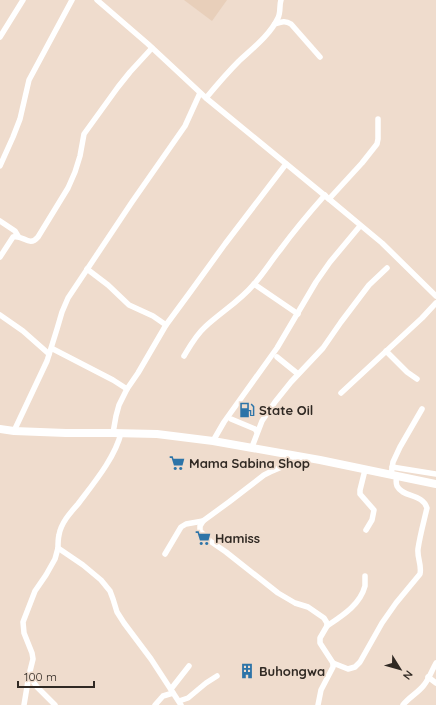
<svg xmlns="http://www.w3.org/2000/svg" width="436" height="705" viewBox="0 0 436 705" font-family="Quicksand,sans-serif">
<rect width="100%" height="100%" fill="#efdccd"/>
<polygon fill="#e8cfba" points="184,0 227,0 212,21"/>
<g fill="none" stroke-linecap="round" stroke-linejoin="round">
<g stroke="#fff" stroke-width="5.5">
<polyline points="97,0 148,44 206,98 329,199 382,243 436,296"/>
<path d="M275,24C281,22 285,20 291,24L320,57"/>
<polyline points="0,37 23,0"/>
<path d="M206,98C216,86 227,73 239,61C252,49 270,35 278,18C281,12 279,6 281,0"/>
<polyline points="0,166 13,137 20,119 29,80 72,0"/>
<polyline points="329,199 362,163 377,144 378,139 378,119"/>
<polyline points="0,221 15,231 18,236 16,236"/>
<path d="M0,257L13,237C23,234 29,248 38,237L68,188L75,172L80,156L84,134L118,87L130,72L152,48"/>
<polyline points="87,269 108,285 129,305 153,316 166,325"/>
<polyline points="254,284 298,314"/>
<polyline points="0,315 23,331 49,354"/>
<polyline points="53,349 113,380 127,389"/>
<polyline points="386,351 407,372 417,379"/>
<path d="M184,356C190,346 196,335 205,327C221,312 240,301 254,284C264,273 271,261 280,250C294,231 309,213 325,195"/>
<polyline points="277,357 298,374"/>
<polyline points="341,393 422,318 436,303"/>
<polyline points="231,419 255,429 257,432"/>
<polyline points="14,431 47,361 57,329 62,312 68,298 132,202 185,126 200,93"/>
<polyline points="113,433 116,416 119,405 127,389 138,373 166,325 191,291 225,244 286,164"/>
<path d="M121,433C115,458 93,484 78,504C70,513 61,523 59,535C58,539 58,544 58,548L83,565L101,580L110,591L113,599L117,612L124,623L151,659L181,705"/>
<polyline points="213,441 224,422 277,348 316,282 330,262 360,226"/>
<polyline points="252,447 262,421 275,402 291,382 323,348 341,322 369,285 387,268"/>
<polyline points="294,455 284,466 270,472 264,475 229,502 203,521 200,526 200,531 210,541 226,552 278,593 295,603 308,607 324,618 327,623 327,626 320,638 320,643 333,663 333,667 321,690 318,705"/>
<polyline points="392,467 436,474"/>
<polyline points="365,470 360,490 360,494 374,510 372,520 366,530"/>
<polyline points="391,475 393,462 400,447 422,409"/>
<polyline points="165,554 181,527 186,524 203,521"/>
<path d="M327,626C342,616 360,605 365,586C365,583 365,579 365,576"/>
<path d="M333,663L348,669L355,667L360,662L382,623L396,603L420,574C422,565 417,558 418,549C420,535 424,521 427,508C422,493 403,498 397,486C396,483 396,479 397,476"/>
<polyline points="29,675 37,687 55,705"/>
<polyline points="428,677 436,683"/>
<polyline points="171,689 189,666"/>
<polyline points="179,701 188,698 206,683 217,676"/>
<polyline points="24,705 29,675 33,659 32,653 24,633 23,622 35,591 46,575 55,559 58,548"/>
<polyline points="155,705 163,696 173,693"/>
<path d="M403,705C409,697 418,693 424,685C429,679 432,670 436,663"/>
</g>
<polyline stroke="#fff" stroke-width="8" points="0,429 14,431 66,433 113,433 157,434 213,441 320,460 436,484"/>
</g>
<defs>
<symbol id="fuel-bare" viewBox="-9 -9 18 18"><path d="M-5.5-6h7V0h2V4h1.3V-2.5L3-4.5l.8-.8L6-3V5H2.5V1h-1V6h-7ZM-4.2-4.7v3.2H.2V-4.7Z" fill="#2d74a8" stroke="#efdccd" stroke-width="2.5" paint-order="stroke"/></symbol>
<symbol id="supermarket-bare" viewBox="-9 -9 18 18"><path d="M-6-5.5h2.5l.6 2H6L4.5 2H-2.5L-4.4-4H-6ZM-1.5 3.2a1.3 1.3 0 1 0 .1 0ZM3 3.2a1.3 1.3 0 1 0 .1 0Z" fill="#2d74a8" stroke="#efdccd" stroke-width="2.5" paint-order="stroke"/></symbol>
<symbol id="building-bare" viewBox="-9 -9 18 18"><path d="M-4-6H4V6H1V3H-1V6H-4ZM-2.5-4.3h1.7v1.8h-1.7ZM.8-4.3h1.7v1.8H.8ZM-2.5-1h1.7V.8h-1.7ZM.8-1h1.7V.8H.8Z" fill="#2d74a8" stroke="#efdccd" stroke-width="2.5" paint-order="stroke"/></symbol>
</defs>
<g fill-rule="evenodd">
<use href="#fuel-bare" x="236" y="399" width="22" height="22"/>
<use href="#supermarket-bare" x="166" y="452" width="22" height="22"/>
<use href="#supermarket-bare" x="192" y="527" width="22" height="22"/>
<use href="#building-bare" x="236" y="660" width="22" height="22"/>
</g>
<g text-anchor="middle" stroke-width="3.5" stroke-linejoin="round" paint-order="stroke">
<g font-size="13" font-weight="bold" fill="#302923" stroke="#efdccd" text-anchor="start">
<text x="259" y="415">State Oil</text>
<text x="189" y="468">Mama Sabina Shop</text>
<text x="215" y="543">Hamiss</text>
<text x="259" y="676">Buhongwa</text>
</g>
</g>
<g transform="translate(400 669) rotate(127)" stroke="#efdccd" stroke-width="3" paint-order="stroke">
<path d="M0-3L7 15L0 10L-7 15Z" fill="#302923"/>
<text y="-6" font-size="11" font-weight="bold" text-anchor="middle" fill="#302923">N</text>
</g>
<path d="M18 681v6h76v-6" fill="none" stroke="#302923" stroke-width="2"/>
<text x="24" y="681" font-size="12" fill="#302923" stroke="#efdccd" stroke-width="3" paint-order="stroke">100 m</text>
</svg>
